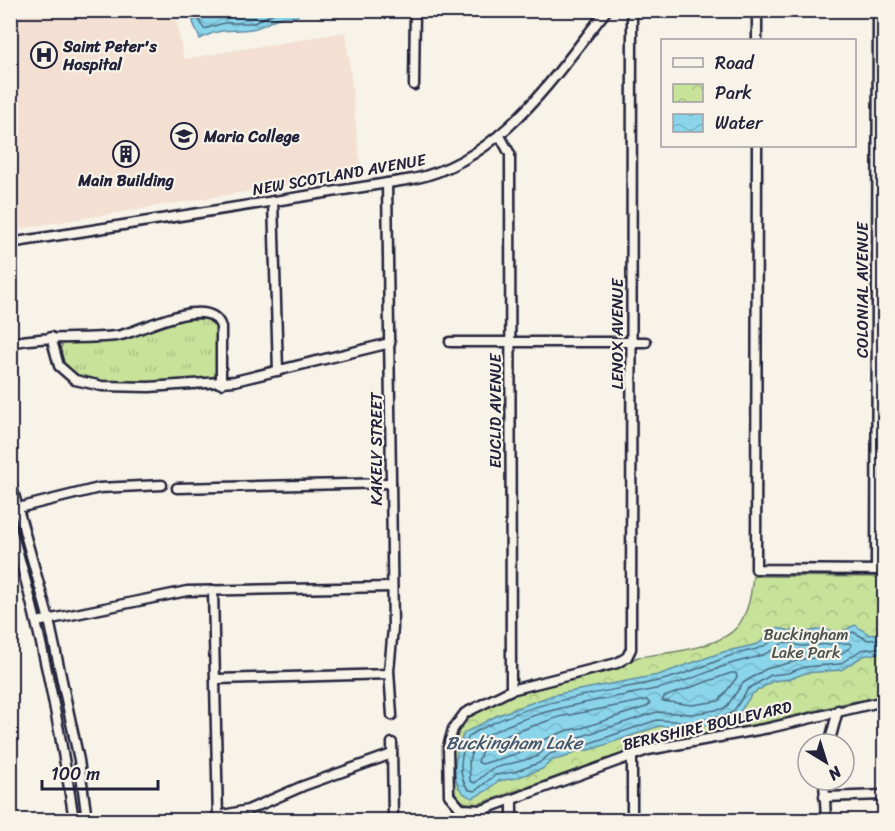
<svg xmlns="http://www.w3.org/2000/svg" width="895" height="831" viewBox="0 0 895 831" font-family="Sriracha,sans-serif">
<defs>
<pattern id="grass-tufts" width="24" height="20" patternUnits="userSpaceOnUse" patternTransform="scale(1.5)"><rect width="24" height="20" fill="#c7e299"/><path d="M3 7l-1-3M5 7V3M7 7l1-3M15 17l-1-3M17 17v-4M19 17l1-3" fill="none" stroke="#abc285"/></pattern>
<pattern id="park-crowns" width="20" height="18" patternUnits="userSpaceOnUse" patternTransform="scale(1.5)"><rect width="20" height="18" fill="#c7e299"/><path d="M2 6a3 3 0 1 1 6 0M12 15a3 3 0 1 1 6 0" fill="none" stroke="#abc285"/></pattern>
<pattern id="water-waves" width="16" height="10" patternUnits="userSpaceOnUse" patternTransform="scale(1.5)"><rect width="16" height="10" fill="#8ad5ea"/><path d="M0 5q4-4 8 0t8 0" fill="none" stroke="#77b7ca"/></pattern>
</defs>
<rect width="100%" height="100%" fill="#f7f3e8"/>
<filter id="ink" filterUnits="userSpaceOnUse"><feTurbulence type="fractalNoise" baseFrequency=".0167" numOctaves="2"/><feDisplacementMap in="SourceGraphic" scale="12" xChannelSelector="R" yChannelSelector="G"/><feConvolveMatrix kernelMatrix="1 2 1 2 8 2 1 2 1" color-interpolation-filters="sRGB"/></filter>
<g filter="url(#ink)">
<polygon fill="#f3e0d2" points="11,11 174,11 184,59 346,32 361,173 11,230"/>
<path fill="url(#grass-tufts)" stroke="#74826a" stroke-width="1.5" d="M207,319L216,327L217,372L213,378L207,380C183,384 98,387 78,377C72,375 65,367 62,361C58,353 60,346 66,341L121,339L171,320Z"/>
<path fill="url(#park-crowns)" stroke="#74826a" stroke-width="1.5" d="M753,576L884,577V697L850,702L740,729L646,746L478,804C446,807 449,767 454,745C456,734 460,724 468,717C494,693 575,681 610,671C620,668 632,659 638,657C665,653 718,649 737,627C749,612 751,594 753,576Z"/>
<g fill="url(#water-waves)" stroke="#608da4" stroke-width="1.5">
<path d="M244,10H302V11L296,17C271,14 270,27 251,29C229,32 221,27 200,39L193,22L194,14C210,5 228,18 244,10Z"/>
<path d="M855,625L870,635L884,631V652L863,656L841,670L806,673L789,679L773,681L752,694L737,716L727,722L691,728L659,726L593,749L575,752L566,757L553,760L542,769L516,778L498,781L488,790L473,798C446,790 455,752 464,733L498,715L553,695L658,675L723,652L758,644L777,628L802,633L821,629L841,632Z"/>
</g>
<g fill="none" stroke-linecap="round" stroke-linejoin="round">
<g stroke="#4c6a81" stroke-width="1.5">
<polyline points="202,10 199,20 204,29 224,23 254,23 280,10"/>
<path d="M884,639L868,640L853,632L841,638L822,636L803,639L781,634C755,656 750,647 724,658C703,667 681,676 658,681C594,695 526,700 469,736C461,751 456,776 469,790L475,791L495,775L514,772L539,763L550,754L573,746L590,743L657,720L691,722L725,716L733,712L748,689L771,675L788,673L805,667L840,664L861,650L884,647"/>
<path d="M784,642L801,646L849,643L852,646L838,656L804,659L766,669L743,683L727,706L722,709L692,714L657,712L548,747L536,757L491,769L475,783L470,781L469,761L475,742C531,707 597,702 660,688C684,683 706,672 730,664C753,657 764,658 784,642Z"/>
<polygon points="731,673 736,673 737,677 719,701 692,705 662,701 664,697"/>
<polygon points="647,700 650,704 646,707 582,728 568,730 543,740 532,749 482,764 478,762 483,747 510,734 559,717"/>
</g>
<defs>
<g id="minor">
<polyline points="632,10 631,649 627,657 617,663 511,690 465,713 453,729 448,747 449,795 461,809 482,810 648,750 769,728 884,701"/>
<polyline points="757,40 757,10"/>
<polyline points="414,85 415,10"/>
<polyline points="500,136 510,154 511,690"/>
<polyline points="757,146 756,569 884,570"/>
<polyline points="387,183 393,628 389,671 392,715"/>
<polyline points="273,201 278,371"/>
<path d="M10,243L413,179C502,160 553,77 607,10"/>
<polyline points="51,337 59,366 75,380 102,386 149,387 235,381 390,343"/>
<polyline points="450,342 646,342"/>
<path d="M10,343C48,335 80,340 116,336C137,334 210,291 221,327V384"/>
<polyline points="10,480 49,620 79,760 87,820"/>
<polyline points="177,488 391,483"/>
<polyline points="10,510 99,488 162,485"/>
<path d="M10,525C39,622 59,720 74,820"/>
<polyline points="876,570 878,10"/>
<polyline points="213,590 218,820"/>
<polyline points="37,622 187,591 392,587"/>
<polyline points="217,679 389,674"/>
<polyline points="392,743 393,820"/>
<polyline points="829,744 838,710"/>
<polyline points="632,755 632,820"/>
<polyline points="824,780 826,820"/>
<polyline points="824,797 884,795"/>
<polyline points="218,816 248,810 303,786 392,754"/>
<polyline points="512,820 512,800"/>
</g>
</defs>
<use href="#minor" stroke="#22223b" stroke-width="13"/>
<use href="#minor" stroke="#f7f3e8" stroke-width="8"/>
</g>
</g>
<defs>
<symbol id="hospital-ring" viewBox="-11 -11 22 22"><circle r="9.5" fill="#f7f3e8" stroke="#22223b" stroke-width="1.5"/><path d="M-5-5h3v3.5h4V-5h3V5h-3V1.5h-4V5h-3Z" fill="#22223b"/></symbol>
<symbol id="university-ring" viewBox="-11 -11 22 22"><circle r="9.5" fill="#f7f3e8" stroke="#22223b" stroke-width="1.5"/><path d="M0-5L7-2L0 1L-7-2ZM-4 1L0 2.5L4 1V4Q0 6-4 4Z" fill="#22223b"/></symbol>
<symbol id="building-ring" viewBox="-11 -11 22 22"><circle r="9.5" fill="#f7f3e8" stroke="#22223b" stroke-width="1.5"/><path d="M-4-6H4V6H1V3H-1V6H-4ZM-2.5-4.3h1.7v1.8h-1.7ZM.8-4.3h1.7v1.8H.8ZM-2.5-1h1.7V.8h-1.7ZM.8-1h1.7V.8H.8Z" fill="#22223b"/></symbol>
</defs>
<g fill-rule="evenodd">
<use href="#hospital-ring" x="29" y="40" width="30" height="30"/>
<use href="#university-ring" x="169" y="121" width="30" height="30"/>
<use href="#building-ring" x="111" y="139" width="30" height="30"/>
</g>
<g text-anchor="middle" stroke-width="4.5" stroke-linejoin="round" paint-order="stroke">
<g font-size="16" font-weight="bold" fill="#22223b" stroke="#f7f3e8" text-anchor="start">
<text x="63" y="52">Saint Peter's<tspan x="63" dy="18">Hospital</tspan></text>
<text x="204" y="142">Maria College</text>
<text x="126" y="186" text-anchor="middle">Main Building</text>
</g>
<g font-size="16" fill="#22223b" stroke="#f7f3e8">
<text transform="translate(339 174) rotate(-10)" y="6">NEW SCOTLAND AVENUE</text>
<text transform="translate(862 290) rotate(-90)" y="6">COLONIAL AVENUE</text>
<text transform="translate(617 334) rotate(-90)" y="6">LENOX AVENUE</text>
<text transform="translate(495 411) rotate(-90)" y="6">EUCLID AVENUE</text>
<text transform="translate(376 449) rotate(-90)" y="6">KAKELY STREET</text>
<text transform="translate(707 725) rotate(-13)" y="6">BERKSHIRE BOULEVARD</text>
</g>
<g font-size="16" fill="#4b5252" stroke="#f7f3e8">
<text x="806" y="640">Buckingham<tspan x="806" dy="18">Lake Park</tspan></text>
</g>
<g font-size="18" font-style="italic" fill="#415870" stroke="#f7f3e8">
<text x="514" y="749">Buckingham Lake</text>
</g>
</g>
<rect width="895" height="831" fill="none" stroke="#f7f3e8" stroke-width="36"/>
<rect x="18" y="18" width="859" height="795" fill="none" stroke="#22223b" stroke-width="2" filter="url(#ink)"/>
<rect x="661" y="39" width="195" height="108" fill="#f7f3e8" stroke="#a29fa3" stroke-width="1.5"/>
<rect x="673" y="58" width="30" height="9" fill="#f7f3e8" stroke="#a29fa3" stroke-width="1.5"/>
<text x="715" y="69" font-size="18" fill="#22223b">Road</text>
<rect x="673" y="84" width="30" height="18" fill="url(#park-crowns)" stroke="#a29fa3" stroke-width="1.5"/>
<text x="715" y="99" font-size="18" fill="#22223b">Park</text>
<rect x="673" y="114" width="30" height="18" fill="url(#water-waves)" stroke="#a29fa3" stroke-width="1.5"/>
<text x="715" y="129" font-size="18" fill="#22223b">Water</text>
<g transform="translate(826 762) rotate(142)"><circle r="28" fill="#f7f3e8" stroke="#a29fa3" stroke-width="1.5"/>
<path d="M0-4.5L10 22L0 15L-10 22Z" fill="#22223b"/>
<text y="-9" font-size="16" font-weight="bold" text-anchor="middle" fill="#22223b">N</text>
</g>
<path d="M42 780v9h116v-9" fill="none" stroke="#22223b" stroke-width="3"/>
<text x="51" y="780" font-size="18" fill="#22223b" stroke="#f7f3e8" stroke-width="4.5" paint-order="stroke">100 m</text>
</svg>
